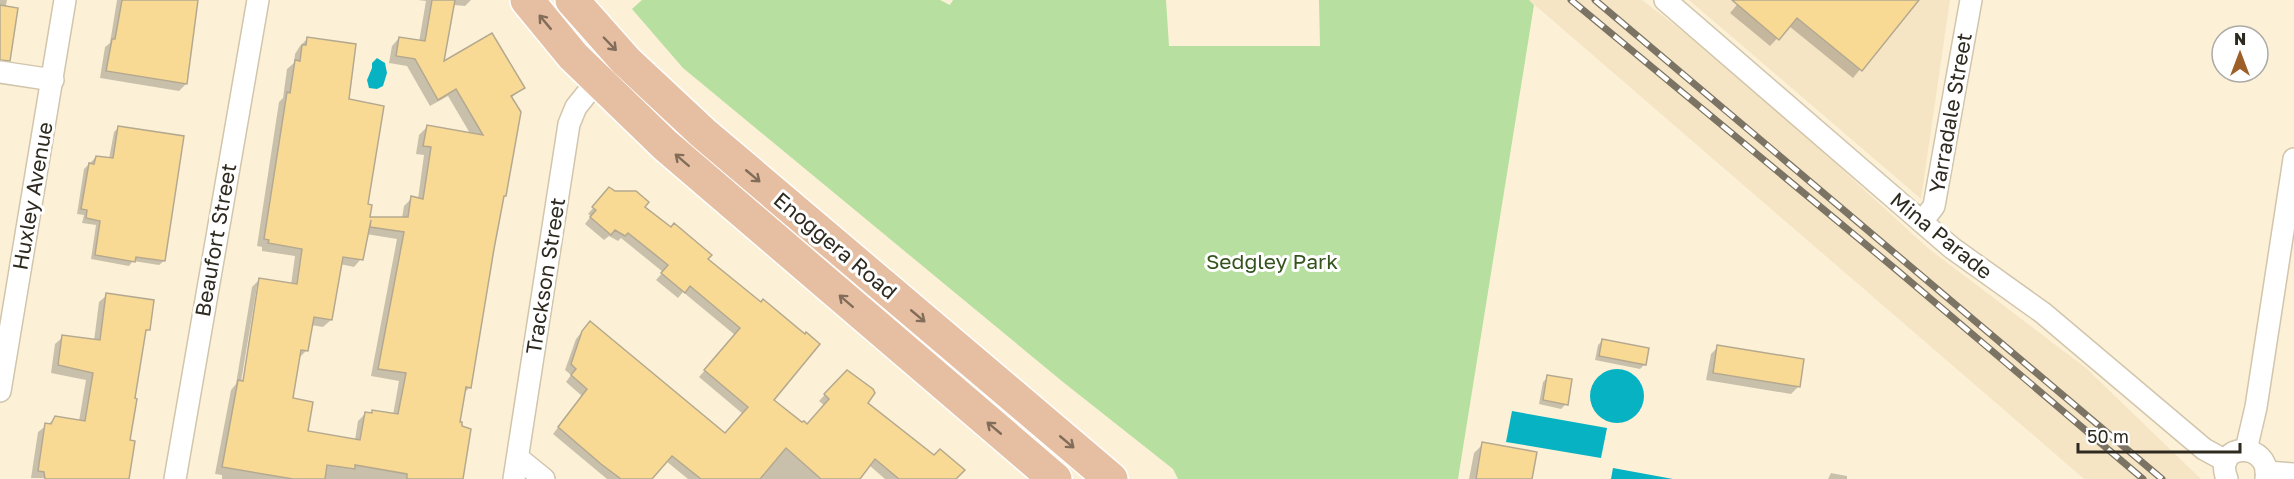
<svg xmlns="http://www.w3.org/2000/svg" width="2294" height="479" viewBox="0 0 2294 479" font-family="'Golos Text',sans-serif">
<rect width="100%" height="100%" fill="#fcf1d6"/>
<g fill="#f5e5c5">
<polygon points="1529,0 1642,0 1731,68 1928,248 2086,368 2201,479 2084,479"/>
<polygon points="1689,0 1950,0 1921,199"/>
</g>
<polygon fill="#b7df9f" points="642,0 940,0 950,5 953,0 1166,0 1169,46 1320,46 1319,0 1529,0 1534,5 1458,479 1178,479 1173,469 1063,382 683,68 632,9"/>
<g fill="#07b2c3">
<polygon points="377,58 385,63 387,73 383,86 377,89 369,88 367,80 372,68 372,63"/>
<circle cx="1617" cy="396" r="27"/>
<polygon points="1512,411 1607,428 1601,458 1506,442"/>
<polygon points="1613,468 1673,479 1611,479"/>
</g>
<g fill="#0003" fill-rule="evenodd">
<polygon points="0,0 7,0 0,36"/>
<polygon points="117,0 197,0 188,53 191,53 186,84 179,91 100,78 105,47 110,43"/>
<path d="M418,0H471L465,6L454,5L442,64L523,88L511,98L505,196L503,198L470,387L464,393L459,423L461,479H222V475L215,474L231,390L236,384L252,287L260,279L291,285L295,256L262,251V247L257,246L279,102L283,98L287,69L294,63L295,54L300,46L308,38L347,101L368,218H402L404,206L412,198L418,199L424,155L416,154L419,135L427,127L471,135L448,96L430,106L407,66L389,63L392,46L399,38L419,42L426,1ZM366,234L397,239L371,376L399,381L393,415L373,412L370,414L366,413L358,421L355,440L306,432L291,400L299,358L307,350L311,325L323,327L331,320L340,264L354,267L361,259ZM257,286H260L243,389L240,388Z"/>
<polygon points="1741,0 1917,0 1853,78 1789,26 1770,46 1730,13"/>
<polygon points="119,127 164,261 159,265 133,261 129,266 91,259 96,225 82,223 84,215 77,214 84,169 96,157 109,159 114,132"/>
<polygon points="604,195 643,207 761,304 771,400 802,424 807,425 825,406 819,401 842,376 866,403 954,479 885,479 869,465 843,479 688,479 666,461 650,479 607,479 553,434 582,396 566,382 571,375 565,370 576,339 584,329 725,434 743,414 699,377 735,335 683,292 678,298 656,280 663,272 621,238 618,241 609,236 604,240 585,224 591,216 588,214"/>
<polygon points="107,295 148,329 144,334 128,442 128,479 31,478 38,432 56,418 79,421 86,380 51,373 55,344 63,337 94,341 99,302"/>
<polygon points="1603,340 1645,364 1640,369 1595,360 1598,345"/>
<polygon points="1718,347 1798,387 1791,394 1706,380 1711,354"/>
<polygon points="1548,377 1566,404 1561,409 1539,404 1543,382"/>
<polygon points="1483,444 1531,479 1469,479 1474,453"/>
<polygon points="1831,473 1847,476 1847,479 1828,479"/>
</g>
<g fill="#f9da94" stroke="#b4a990" stroke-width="1.5" fill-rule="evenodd">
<polygon points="122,0 198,0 187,84 106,71 112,39 115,39"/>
<path d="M432,0H455L444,61L492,33L525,88L511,96L521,112L506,196H504L494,249L471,388L466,387L460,422H462V426L471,429L463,479H407V474L355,465V469L327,465L325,479H293L222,467L238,380L243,381L259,278L297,284L302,249L268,243L269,240L264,239L287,92L290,93L295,60L300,61L302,45H306L307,37L356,44L349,99L384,106L368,204L372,205L370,217H408L411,196L423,199L431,147L423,146L427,125L483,135L456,89L438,100L415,59L396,56L399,37L425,41ZM371,220L370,227L404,232L378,369L406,373L398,414L372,410V413L365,412L360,440L308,431L313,402L293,398L301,350L308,351L314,317L332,320L343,257L363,260Z"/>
<polygon points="1732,0 1919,0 1862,71 1797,18 1779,40"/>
<polygon points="0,5 18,8 10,61 0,60"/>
<polygon points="118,126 184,136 165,261 136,257 135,262 95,255 100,221 86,218 87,210 81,209 89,163 94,164 96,156 113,158"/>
<polygon points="609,187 615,191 636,191 649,202 645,207 671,227 674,223 712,255 708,259 761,302 763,299 805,334 806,332 820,344 774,400 802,422 804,421 807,424 829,399 824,394 847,370 873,389 875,393 868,403 934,455 940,449 965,470 956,479 899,479 875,459 860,479 821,479 786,448 760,479 701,479 672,456 652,479 621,479 601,464 558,427 587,389 571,375 576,369 571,364 582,331 590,321 725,433 748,407 704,370 740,328 690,286 685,293 661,273 668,265 628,233 625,236 615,230 611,235 590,217 596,210 592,207"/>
<polygon points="106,293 154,300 150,330 146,330 135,398 137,399 130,440 135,441 129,479 45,479 44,472 38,471 45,423 51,424 55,416 85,421 93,373 58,365 62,335 100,340"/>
<polygon points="1602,339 1649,348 1646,365 1599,356"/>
<polygon points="1717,345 1804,359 1800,387 1713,373"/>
<polygon points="1547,375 1572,379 1568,405 1543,400"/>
<polygon points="1482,442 1537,452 1532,479 1476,479"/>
</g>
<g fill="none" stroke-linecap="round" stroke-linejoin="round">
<defs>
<g id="street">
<polyline points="1665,0 1952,248 2043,313 2204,449 2226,461"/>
<polyline points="0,72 53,80"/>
<polyline points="1922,222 1934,206 1971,0"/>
<polyline points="0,391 65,0"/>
<polyline points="2246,450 2256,407 2294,159"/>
<polyline points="518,458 544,479"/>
<polyline points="2266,472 2294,474"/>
<polyline points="175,479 258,0"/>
<polyline points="514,479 569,124 576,107 597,81"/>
<path d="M2227,479C2212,441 2272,441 2266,479"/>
</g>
<g id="primary">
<polyline points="527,0 573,56 665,145 1055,479"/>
<polyline points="572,0 626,61 703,133 1111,479"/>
</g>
</defs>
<use href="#street" stroke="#d1c5ac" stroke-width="24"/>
<use href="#primary" stroke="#fff" stroke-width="36"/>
<use href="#street" stroke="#fff" stroke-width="21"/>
<use href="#primary" stroke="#e6bea1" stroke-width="33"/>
<defs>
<g id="rail">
<polyline points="1571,0 1899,272 2143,479"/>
<polyline points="1595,0 2162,479"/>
</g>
</defs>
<use href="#rail" stroke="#7b7464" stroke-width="7"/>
<use href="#rail" stroke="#fff" stroke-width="4.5" stroke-dasharray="14" stroke-linecap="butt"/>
</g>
<defs><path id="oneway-shaft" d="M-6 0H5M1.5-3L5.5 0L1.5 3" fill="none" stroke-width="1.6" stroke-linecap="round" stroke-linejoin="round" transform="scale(1.5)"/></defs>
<g stroke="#816d5a">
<use href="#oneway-shaft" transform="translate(545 22) rotate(-130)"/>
<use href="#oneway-shaft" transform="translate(610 44) rotate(46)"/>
<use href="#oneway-shaft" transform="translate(682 160) rotate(-139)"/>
<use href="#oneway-shaft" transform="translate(753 176) rotate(40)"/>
<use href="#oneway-shaft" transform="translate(846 301) rotate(-139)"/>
<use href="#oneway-shaft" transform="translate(918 316) rotate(40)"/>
<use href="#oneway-shaft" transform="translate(994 428) rotate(-140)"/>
<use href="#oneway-shaft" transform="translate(1067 442) rotate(40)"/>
</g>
<g text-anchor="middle" stroke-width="6" stroke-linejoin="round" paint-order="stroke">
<g font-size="21" fill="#2e2a20" stroke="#fff">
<text transform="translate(1951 113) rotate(-80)" y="7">Yarradale Street</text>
<text transform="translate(33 196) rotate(-80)" y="7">Huxley Avenue</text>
<text transform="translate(1941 236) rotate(39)" y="7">Mina Parade</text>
<text transform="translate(216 240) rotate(-80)" y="7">Beaufort Street</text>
<text transform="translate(835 246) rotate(40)" y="7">Enoggera Road</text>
<text transform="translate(546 276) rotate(-81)" y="7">Trackson Street</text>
</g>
<g font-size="21" fill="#34531d" stroke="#fff">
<text x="1272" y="269">Sedgley Park</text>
</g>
</g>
<g transform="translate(2240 54)"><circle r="28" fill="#ffffff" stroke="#abaaa6" stroke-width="1.5"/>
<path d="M0-4.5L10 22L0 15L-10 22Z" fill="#9e5e27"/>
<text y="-9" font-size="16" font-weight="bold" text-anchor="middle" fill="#2e2a20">N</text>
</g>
<path d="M2078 443v9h162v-9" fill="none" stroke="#2e2a20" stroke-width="3"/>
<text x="2087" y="443" font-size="18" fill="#2e2a20" stroke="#ffffff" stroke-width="4.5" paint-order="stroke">50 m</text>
</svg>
